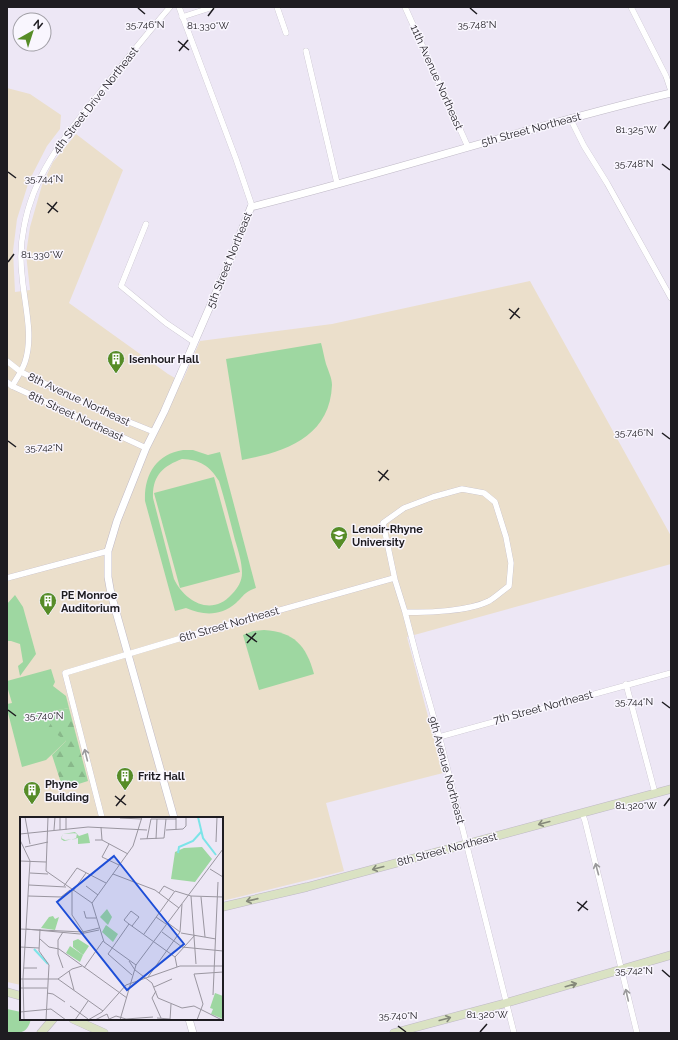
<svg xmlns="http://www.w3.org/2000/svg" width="678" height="1040" viewBox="0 0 678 1040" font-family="Raleway,sans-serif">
<defs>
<pattern id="forest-firs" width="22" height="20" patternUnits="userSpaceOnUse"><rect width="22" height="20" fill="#9ed7a1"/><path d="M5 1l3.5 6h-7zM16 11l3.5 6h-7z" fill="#88b88a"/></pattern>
</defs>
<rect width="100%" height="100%" fill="#ede7f5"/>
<polygon fill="#ebdfcb" points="7,88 30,94 61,115 60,129 47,146 29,181 17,219 13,251 15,292 30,290 26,254 30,227 42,185 53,162 76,134 123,170 69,303 168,374 182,382 200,341 332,324 530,281 671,536 671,564 407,637 443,773 326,803 344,871 222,901 222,818 21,818 21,985 7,982"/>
<g fill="#9ed7a1" fill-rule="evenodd">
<path d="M321,343C323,350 324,357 326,364C328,370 332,378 332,385C330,437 285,452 242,460L226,359Z"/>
<path d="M183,450H193L208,455L220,452L256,588C244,592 245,595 236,603C221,616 204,616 186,608L175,611L145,501C144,475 156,454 183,450ZM182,459C200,460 209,465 219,481C225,501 230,520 235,540C238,550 242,562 242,573C242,581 238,588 232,594C212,617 185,602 174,579L153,498C152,476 163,466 182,459Z"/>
<polygon points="214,477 240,572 180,588 154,493"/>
<polygon points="15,595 23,607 36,654 20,676 18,666 23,662 20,644 11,641 7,641 7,604"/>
<path d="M264,630C294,632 306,645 314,674L259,690L243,635L253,631Z"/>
<polygon points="51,669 55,682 53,686 66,696 69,708 53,711 66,741 46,760 22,767 7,709 7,704 12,703 7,686 7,681"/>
<path d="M7,1009L21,1012V1019H31C27,1034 21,1033 7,1033Z"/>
</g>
<polygon fill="url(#forest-firs)" points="69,708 88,781 69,787 62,786 52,755 66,741 48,728 55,717 53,711"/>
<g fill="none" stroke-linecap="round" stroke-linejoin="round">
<defs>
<g id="minor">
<polyline points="179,7 236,159 251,203 251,207"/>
<polyline points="277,7 286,33"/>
<polyline points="405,7 468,147"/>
<polyline points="631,7 666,76 671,91"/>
<polyline points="182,17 213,7"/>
<polyline points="306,51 337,183"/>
<polyline points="570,118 584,146 607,183 671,298"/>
<polyline points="146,224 121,286 166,323 194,342"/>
<polyline points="7,361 21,372 97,409 154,432"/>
<polyline points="7,382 12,386 146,448"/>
<path d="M12,386C17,378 22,371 25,362C34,335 24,303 22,275C20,259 21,242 24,227C33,175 65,136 97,96C121,66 145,36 170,7"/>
<polyline points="7,578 108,551"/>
<path d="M405,612C428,613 469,611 489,601C496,597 502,591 509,586L511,563L506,537L495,502L484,493L462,489L433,497L404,508L383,523L395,580L405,612L418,662L441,743L514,1033"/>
<polyline points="626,684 655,793"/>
<polyline points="439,737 671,673"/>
<polyline points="582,813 585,821 637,1033"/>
<polyline points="102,818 65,673 195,634 394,578"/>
</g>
<g id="tertiary">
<path d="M174,818L111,594L108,577V551L117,521L146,448L164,412L228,265L251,207C392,172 530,126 671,93"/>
<polyline points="189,1019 193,1033"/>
</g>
<g id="secondary">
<polyline points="222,907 307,887 671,789"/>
<polyline points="7,992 21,996"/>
<polyline points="73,1019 104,1033"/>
<polyline points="41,1033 53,1019"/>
<polyline points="394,1033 506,1003 671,955"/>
</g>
</defs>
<use href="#minor" stroke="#bfb9c6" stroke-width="6"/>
<use href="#tertiary" stroke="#bfb9c6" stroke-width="8"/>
<use href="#secondary" stroke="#bfb9c6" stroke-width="9"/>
<use href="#minor" stroke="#fff" stroke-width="5.5"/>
<use href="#tertiary" stroke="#fff" stroke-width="7"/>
<use href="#secondary" stroke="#dae2c3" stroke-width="8"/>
</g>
<defs><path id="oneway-shaft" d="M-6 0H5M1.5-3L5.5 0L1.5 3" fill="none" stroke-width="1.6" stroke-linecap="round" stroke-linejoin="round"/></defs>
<g stroke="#9a999b">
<use href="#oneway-shaft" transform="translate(86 755) rotate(-104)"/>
<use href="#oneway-shaft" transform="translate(597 869) rotate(-105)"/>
<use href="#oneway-shaft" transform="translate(627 995) rotate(-103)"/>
</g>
<g stroke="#85897a">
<use href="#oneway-shaft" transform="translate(544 823) rotate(165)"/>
<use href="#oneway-shaft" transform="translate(378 868) rotate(165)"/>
<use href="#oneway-shaft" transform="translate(252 900) rotate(167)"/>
<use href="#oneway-shaft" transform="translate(571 985) rotate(-16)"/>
<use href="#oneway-shaft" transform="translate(445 1019) rotate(-15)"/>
</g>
<path fill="none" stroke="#1e1c21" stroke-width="1.5" d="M138,8L145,14M470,8L477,14M208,16L214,8M178,41L189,50M179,51L188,40M664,129L670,121M662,164L670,170M8,172L16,178M47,203L58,212M48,213L57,202M8,262L14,254M509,309L520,318M510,319L519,308M662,433L670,439M8,441L16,447M378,471L389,480M379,481L388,470M246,634L257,642M247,643L256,633M662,702L670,708M8,710L16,716M115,796L126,805M116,806L125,795M664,806L670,798M577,902L588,910M578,911L587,901M662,970L670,977M398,1026L406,1032M480,1032L487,1024"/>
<defs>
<symbol id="building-pin" viewBox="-11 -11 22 30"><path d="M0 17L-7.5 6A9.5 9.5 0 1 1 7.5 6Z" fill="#568c27" stroke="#f9f6fe"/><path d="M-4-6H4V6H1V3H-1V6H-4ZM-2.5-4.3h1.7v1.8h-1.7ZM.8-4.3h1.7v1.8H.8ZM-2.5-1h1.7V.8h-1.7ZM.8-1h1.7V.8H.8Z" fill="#fff"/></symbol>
<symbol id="university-pin" viewBox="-11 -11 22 30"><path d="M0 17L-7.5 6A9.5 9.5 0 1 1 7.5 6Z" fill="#568c27" stroke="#f9f6fe"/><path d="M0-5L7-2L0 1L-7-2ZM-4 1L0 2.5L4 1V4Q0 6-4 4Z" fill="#fff"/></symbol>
</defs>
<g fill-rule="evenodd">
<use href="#building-pin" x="106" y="349" width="20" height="27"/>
<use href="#university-pin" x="329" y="525" width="20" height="27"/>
<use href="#building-pin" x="38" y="591" width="20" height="27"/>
<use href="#building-pin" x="115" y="766" width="20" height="27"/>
<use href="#building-pin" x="22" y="780" width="20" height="27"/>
</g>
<g text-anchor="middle" stroke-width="3" stroke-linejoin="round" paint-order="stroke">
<g font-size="11" fill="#1e1c21" stroke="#f9f6fe">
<text transform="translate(437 77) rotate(66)" y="4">11th Avenue Northeast</text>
<text transform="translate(95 100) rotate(-52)" y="4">4th Street Drive Northeast</text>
<text transform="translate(531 129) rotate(-15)" y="4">5th Street Northeast</text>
<text transform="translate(229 260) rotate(-68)" y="4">5th Street Northeast</text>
<text transform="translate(79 399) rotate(25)" y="4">8th Avenue Northeast</text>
<text transform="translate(76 416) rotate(25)" y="4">8th Street Northeast</text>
<text transform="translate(229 624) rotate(-16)" y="4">6th Street Northeast</text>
<text transform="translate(543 707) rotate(-15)" y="4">7th Street Northeast</text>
<text transform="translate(447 770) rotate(75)" y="4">9th Avenue Northeast</text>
<text transform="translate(447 849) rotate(-15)" y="4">8th Street Northeast</text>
</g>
<g font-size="11" font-weight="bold" fill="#1e1c21" stroke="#f9f6fe" text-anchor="start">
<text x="129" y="363">Isenhour Hall</text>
<text x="352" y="533">Lenoir-Rhyne<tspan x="352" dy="13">University</tspan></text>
<text x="61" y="599">PE Monroe<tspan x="61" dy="13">Auditorium</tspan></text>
<text x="138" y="780">Fritz Hall</text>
<text x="45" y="788">Phyne<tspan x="45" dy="13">Building</tspan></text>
</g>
</g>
<g transform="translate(20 817)">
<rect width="203" height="203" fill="#ede7f5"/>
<path d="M55,15L59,19L68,16L70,26L58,27V21L44,24L41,22L43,17ZM57,16L56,22L45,23L41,21L43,17ZM87,92L92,100L88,108L80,100ZM86,108L98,117L93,125L82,115ZM58,122L69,129L63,138L53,130V124Z" fill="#9ed7a1" fill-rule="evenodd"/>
<path d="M182,30L192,42L175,65L151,62L155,35L164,31ZM33,99L35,102L39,100L35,113L21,111L29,100ZM50,129L63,138L60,145L46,136ZM195,176L203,179V202L191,197L193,192L190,191Z" fill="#9ed7a1"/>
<path fill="none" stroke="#7ce4e8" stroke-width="2" d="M178,0L183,21L196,38M158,36L159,30L173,24L181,15M14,132L28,147"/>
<path fill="none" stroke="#9a96a0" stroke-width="1" d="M5,0L10,27M28,0L26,54L72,86M156,0V13M100,1L122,2M131,2H156M81,10L82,23M34,13L35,0M40,13V0M46,13V0M146,13L163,12L166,9V0M0,17L68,10L127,13M120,22L144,21L146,2M127,22L131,2M136,22L137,2M0,23L10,44L3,162L4,203M75,23H82L108,37M196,25L197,0M89,27L82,40L99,48M5,30L28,25M0,44L26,45M190,52L203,60M10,56L28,57M93,57L135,73L159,91M9,68L46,70M44,69L57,51L86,66M66,69L78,78M52,74V98L64,116M53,74L66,56M139,76L144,69L154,74M8,79L41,80L50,73M171,79L176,147M181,80L185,120M72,86L113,29L122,0M72,86L84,125L116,148M64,94L66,101H76M136,100L146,107M148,106L160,115M109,107L88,137L112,158M112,109L119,100L111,94L104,103L109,107L155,140L157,150M0,112L63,115L79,111M6,112L60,117L79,113M20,112L19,134L29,148L26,203M142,115L162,130L203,134M161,116L196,122M124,117L155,74L171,79L203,80M20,122L29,130L39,132L107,181M0,130L19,131M155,140L175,118M109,144L115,153L132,166L138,181L162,191L174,189L202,203M4,151H17M43,151L38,137V123L43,115M64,151L83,124M49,154L54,173M128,160L160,115L162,87M0,162H38L83,194M38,162L52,152L62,149M134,170L152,162M0,171H27M136,174L132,181L141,201M27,176L33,177L45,185M193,178L198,65M50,189L68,202M0,195L31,192L46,203M137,201L150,202M55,203L68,184M68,203L82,195L106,168L160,149H203M75,203L87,197L89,202M87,203L96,199L106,202L133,200M100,203L116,148L203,32M150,203L151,187M177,203L183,187L174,157L203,155"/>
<path fill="#1d4ed8" fill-opacity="0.15" stroke="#1d4ed8" stroke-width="2" d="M94,39L164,127L107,173L37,85Z"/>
<rect width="203" height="203" fill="none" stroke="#1e1c21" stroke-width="2"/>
</g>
<g font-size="10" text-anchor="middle" fill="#1e1c21" stroke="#f9f6fe" stroke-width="3" stroke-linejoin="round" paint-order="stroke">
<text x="145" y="28">35.746°N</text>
<text x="477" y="28">35.748°N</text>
<text x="208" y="29">81.330°W</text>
<text x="636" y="133">81.325°W</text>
<text x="634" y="167">35.748°N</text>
<text x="44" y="182">35.744°N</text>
<text x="42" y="258">81.330°W</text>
<text x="634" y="436">35.746°N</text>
<text x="44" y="451">35.742°N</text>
<text x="634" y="705">35.744°N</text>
<text x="44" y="719">35.740°N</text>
<text x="636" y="809">81.320°W</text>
<text x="634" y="974">35.742°N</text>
<text x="487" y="1018">81.320°W</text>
<text x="398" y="1019">35.740°N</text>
</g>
<rect width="678" height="1040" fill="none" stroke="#1e1c21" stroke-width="16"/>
<g transform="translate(32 32) rotate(39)"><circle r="19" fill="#f9f6fe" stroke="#a19fa6"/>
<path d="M0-3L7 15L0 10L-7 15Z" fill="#568c27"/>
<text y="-6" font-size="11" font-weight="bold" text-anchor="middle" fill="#1e1c21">N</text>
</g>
</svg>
